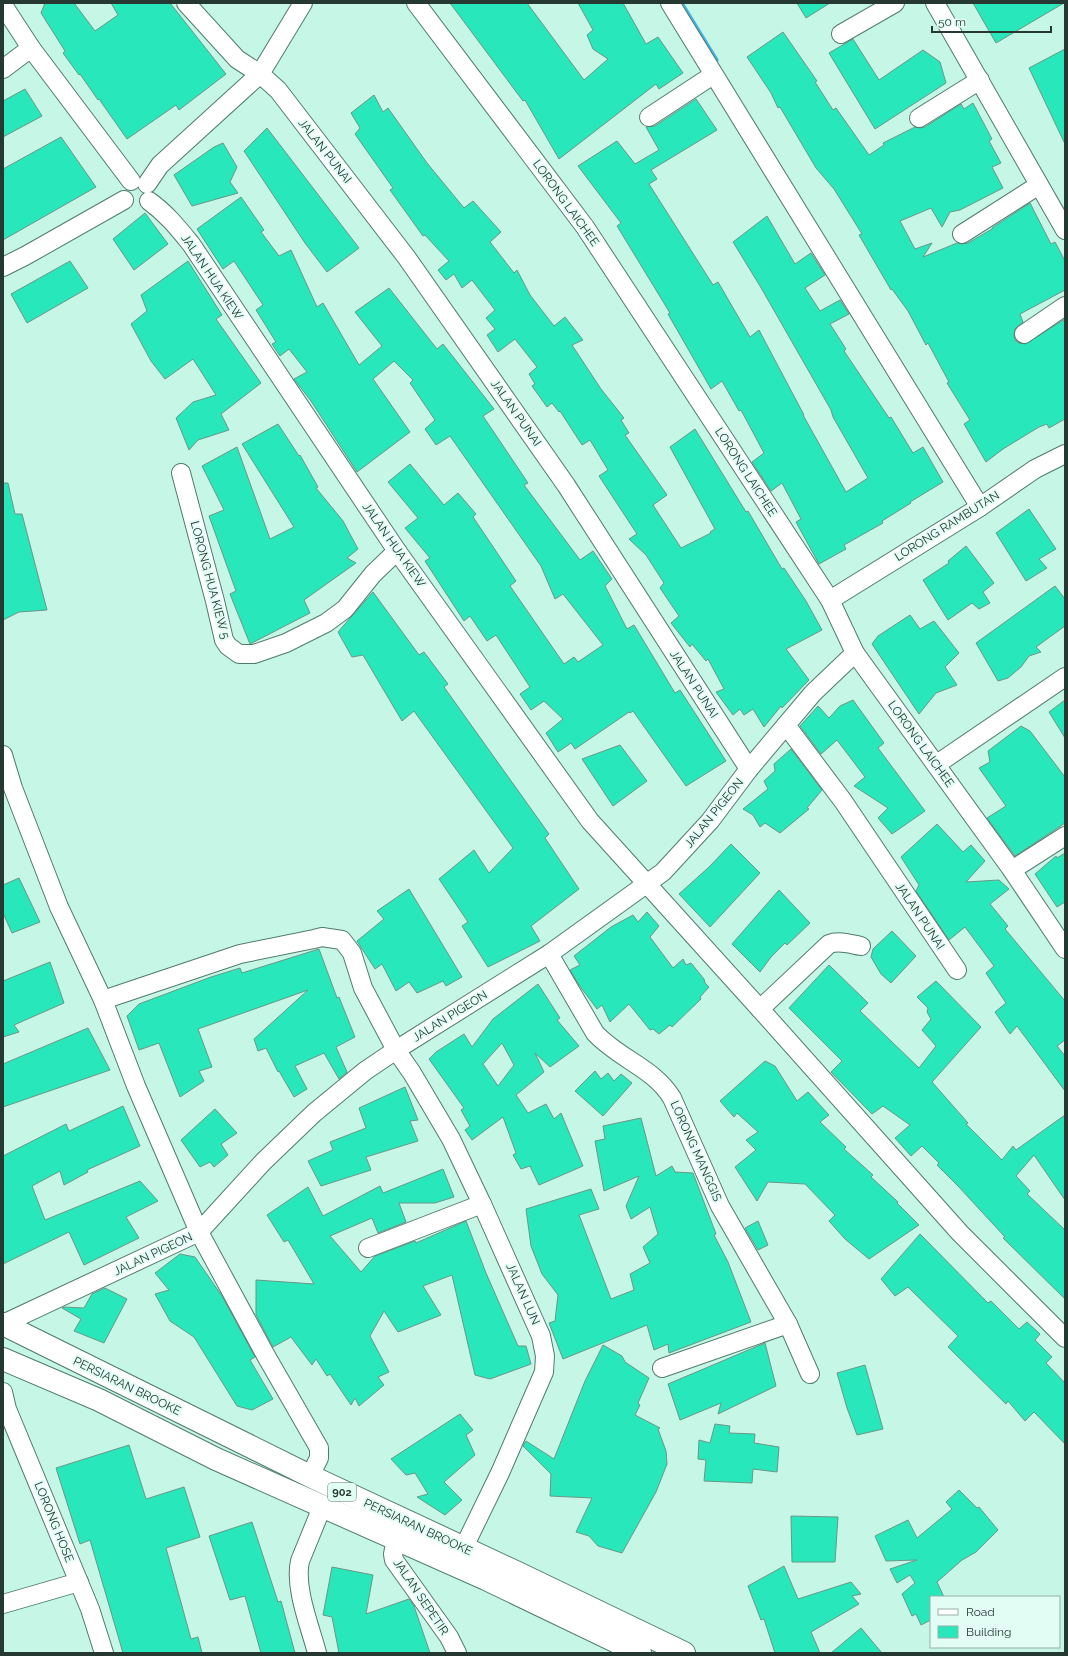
<svg xmlns="http://www.w3.org/2000/svg" width="1068" height="1656" viewBox="0 0 1068 1656" font-family="Raleway,sans-serif">
<rect width="100%" height="100%" fill="#c6f6e5"/>
<g fill="none" stroke-linecap="round" stroke-linejoin="round">
<polyline stroke="#42b3e6" stroke-width="5" points="681,3 716,60"/>
</g>
<g fill="#28e7bb" stroke="#699788" fill-rule="evenodd">
<polygon points="45,3 74,3 95,31 118,15 111,3 170,3 226,74 179,110 176,105 127,139 99,99 98,100 80,74 79,75 63,53 65,51 41,13"/>
<polygon points="450,3 527,3 584,80 608,59 593,49 587,35 593,30 578,3 623,3 646,44 658,37 683,73 659,89 656,84 559,159 525,100 523,101"/>
<polygon points="797,3 830,3 806,18"/>
<polygon points="973,3 1064,3 996,43"/>
<polygon points="783,32 817,81 815,82 833,110 836,108 869,155 884,145 883,143 915,127 920,128 925,127 961,104 964,109 973,103 992,139 989,141 1001,163 992,167 1003,188 960,210 950,212 942,227 931,208 900,221 915,249 932,243 923,257 957,243 962,244 968,243 992,229 992,228 1030,203 1051,244 1055,242 1065,261 1065,290 1020,314 1023,322 1015,329 1014,335 1015,340 1019,343 1025,344 1065,319 1065,419 1049,428 1047,424 1039,427 1003,449 986,462 964,424 970,420 947,383 949,382 928,343 926,345 908,311 892,289 891,290 859,235 862,234 834,189 816,168 780,107 778,108 771,93 747,57"/>
<polygon points="853,39 879,80 923,50 940,62 946,83 875,129 829,53"/>
<polygon points="1065,49 1065,144 1029,68"/>
<polygon points="25,89 42,116 3,137 3,101"/>
<polygon points="374,95 383,112 388,108 427,163 464,208 473,201 501,232 490,242 514,273 517,270 530,295 554,326 565,317 583,340 572,345 601,389 624,418 621,420 629,433 625,435 667,495 653,505 681,548 711,533 710,532 715,529 670,447 695,429 746,512 748,511 782,569 784,568 806,601 822,630 786,649 809,680 782,708 781,706 764,727 753,709 744,715 740,709 733,715 716,692 724,689 708,659 706,661 692,644 690,647 671,623 679,616 660,588 664,583 646,555 629,539 637,534 599,476 608,470 590,440 582,445 560,411 559,412 552,403 547,407 532,386 535,384 529,374 537,367 515,339 498,352 487,335 495,329 486,318 495,310 472,280 462,288 454,274 446,280 438,270 449,261 425,235 423,236 390,190 393,188 355,134 360,128 351,113"/>
<polygon points="696,99 717,130 651,170 657,179 649,184 713,285 718,282 750,337 759,330 804,415 803,415 846,492 868,478 833,417 831,410 760,286 733,242 767,216 795,264 811,253 825,275 805,288 820,311 840,300 849,314 830,324 846,349 844,351 889,418 891,417 913,453 923,447 943,482 910,502 911,503 882,521 883,523 844,545 846,549 819,564 796,522 801,519 782,483 771,491 752,462 764,453 741,410 739,411 722,381 711,389 668,314 670,313 617,226 621,223 578,166 617,141 635,164 659,150 646,127 655,126"/>
<polygon points="267,128 359,248 327,272 305,243 244,151"/>
<polygon points="61,137 96,187 3,240 3,169"/>
<polygon points="223,143 237,167 230,182 238,193 192,206 174,175 214,147"/>
<polygon points="241,197 264,230 261,232 279,256 291,250 317,307 323,303 359,365 382,346 355,312 389,288 437,349 443,344 494,409 483,416 528,483 524,485 580,560 593,551 612,579 605,586 627,629 634,625 675,693 680,690 726,761 686,786 633,711 630,713 629,712 575,749 571,743 558,752 546,733 563,719 544,701 531,710 520,694 530,687 496,635 487,641 470,616 464,621 425,561 430,558 405,528 418,518 388,482 410,464 444,505 458,493 476,514 473,517 516,581 510,586 564,664 574,657 578,662 603,645 563,594 555,599 541,566 450,436 436,445 425,429 435,420 410,383 413,380 394,361 373,379 410,432 357,472 311,401 294,379 307,372 289,349 280,356 272,344 276,342 256,310 263,305 234,261 223,269 197,229"/>
<polygon points="145,213 168,244 134,270 113,239"/>
<polygon points="70,261 88,288 27,323 11,294"/>
<polygon points="188,261 222,315 216,319 261,383 221,414 229,430 198,440 189,450 176,418 193,402 216,395 193,359 165,379 151,361 131,324 147,311 141,295"/>
<polygon points="278,424 299,456 300,455 318,487 316,488 343,521 358,549 347,558 356,563 304,600 310,613 250,644 230,594 236,591 209,516 224,510 202,466 237,447 270,539 294,527 242,444"/>
<polygon points="3,483 8,483 15,514 22,514 47,610 19,612 3,620"/>
<polygon points="1029,509 1056,549 1039,559 1047,568 1026,581 996,533"/>
<polygon points="966,546 994,583 983,592 990,603 979,609 972,603 948,620 923,580 949,563 948,561"/>
<polygon points="1055,586 1065,599 1065,626 1036,647 1041,652 1029,656 1021,667 1008,678 998,681 976,643"/>
<polygon points="373,592 419,655 424,652 448,684 444,687 549,834 545,838 579,889 531,926 540,941 488,967 462,926 468,922 439,879 474,850 489,873 513,848 414,711 402,721 363,655 352,657 338,632"/>
<polygon points="910,615 920,629 934,621 959,653 945,667 957,685 936,693 919,714 872,644 878,636"/>
<polygon points="853,700 884,743 878,748 925,811 892,834 878,818 888,808 854,786 865,777 837,740 821,754 800,726 818,706 829,718 840,706"/>
<polygon points="1065,700 1065,738 1049,712"/>
<polygon points="1021,726 1030,731 1065,777 1065,823 1015,856 987,818 1006,806 979,768 990,762 988,751"/>
<polygon points="620,745 647,781 613,806 582,759"/>
<polygon points="791,749 822,790 807,808 809,809 780,833 765,823 760,827 753,815 743,809 768,789 764,781 775,771 774,764"/>
<polygon points="937,824 963,852 971,845 985,861 966,882 999,880 1009,889 990,904 1008,926 1005,929 1065,1001 1065,1040 1057,1046 1065,1056 1065,1091 1017,1026 1010,1034 995,1012 1006,1003 986,973 994,966 965,927 949,940 916,891 919,885 901,857"/>
<polygon points="731,844 760,873 710,927 679,894 709,867"/>
<polygon points="1065,853 1065,902 1057,907 1035,874 1056,856 1057,858"/>
<polygon points="19,878 40,922 12,933 3,913 3,885"/>
<polygon points="409,889 462,977 446,986 443,981 417,993 409,982 396,991 382,964 375,969 357,941 384,919 377,911"/>
<polygon points="779,890 810,923 787,945 785,943 771,957 760,972 732,944"/>
<polygon points="647,912 659,926 650,937 673,968 683,959 686,965 691,963 704,979 705,983 709,987 700,997 701,999 672,1027 670,1025 659,1034 653,1029 650,1030 629,1004 610,1022 602,1005 597,1009 579,985 570,970 580,965 574,956 611,927 633,915 638,922"/>
<polygon points="892,931 916,956 891,983 881,974 871,957 873,949"/>
<polygon points="319,949 337,998 339,997 355,1037 336,1047 347,1072 339,1079 324,1053 295,1066 307,1089 294,1097 279,1071 278,1072 266,1048 258,1051 254,1039 308,990 198,1029 212,1067 199,1071 204,1081 180,1097 159,1043 139,1050 127,1016 139,1004 211,977 240,968 242,973"/>
<polygon points="50,962 64,1003 14,1025 19,1032 3,1037 3,981"/>
<polygon points="829,965 868,1003 860,1011 919,1068 936,1046 922,1030 931,1019 927,1012 928,1008 917,997 936,981 981,1027 932,1082 968,1123 966,1124 1002,1160 1013,1146 1016,1150 1065,1115 1065,1200 1034,1155 1016,1176 1030,1191 1027,1194 1065,1230 1065,1299 1003,1238 1005,1237 958,1186 937,1165 939,1163 922,1146 911,1156 895,1138 910,1125 883,1106 872,1114 831,1072 842,1061 789,1008"/>
<path d="M538,984L560,1018L557,1020L579,1046L550,1067L535,1053L544,1072L516,1095L528,1113L546,1104L554,1119L561,1113L583,1166L539,1185L530,1166L521,1169L513,1155L516,1153L503,1117L472,1140L465,1130L470,1126L461,1110L464,1108L429,1059L436,1052L464,1034L472,1047L493,1019ZM502,1043L514,1065L498,1086L483,1064Z"/>
<polygon points="88,1028 110,1070 3,1107 3,1064"/>
<polygon points="765,1061 775,1066 797,1101 808,1092 829,1115 820,1122 846,1147 844,1149 873,1175 871,1177 898,1202 897,1203 919,1225 869,1259 845,1239 829,1221 835,1215 805,1184 768,1182 757,1201 735,1167 756,1150 746,1140 758,1132 737,1113 734,1117 720,1101"/>
<polygon points="595,1071 601,1079 608,1073 614,1081 621,1074 632,1083 603,1116 575,1091"/>
<polygon points="405,1087 418,1120 410,1121 418,1141 366,1157 371,1170 321,1186 308,1161 333,1150 330,1142 366,1128 359,1108"/>
<polygon points="123,1106 140,1146 87,1170 88,1172 64,1185 60,1171 32,1186 45,1220 140,1181 158,1201 126,1217 139,1238 84,1265 69,1232 3,1264 3,1156 66,1124 69,1131"/>
<polygon points="215,1109 237,1133 221,1144 228,1155 214,1167 210,1162 200,1167 181,1140"/>
<polygon points="641,1118 656,1176 672,1166 675,1172 693,1173 716,1234 714,1235 728,1262 751,1322 669,1353 668,1344 654,1350 647,1325 563,1359 549,1323 555,1321 558,1295 542,1274 531,1246 526,1209 591,1189 599,1209 579,1215 611,1299 634,1290 630,1274 650,1263 643,1247 658,1234 650,1207 631,1219 626,1206 639,1176 604,1191 595,1141 605,1139 603,1126"/>
<polygon points="443,1169 454,1197 435,1203 399,1203 406,1222 378,1233 372,1218 330,1236 361,1272 375,1256 415,1241 416,1243 466,1221 486,1273 518,1346 526,1346 531,1364 490,1379 475,1375 452,1275 423,1286 441,1315 398,1332 384,1311 370,1336 389,1372 378,1377 384,1385 359,1406 355,1398 351,1405 330,1374 327,1376 316,1359 312,1365 291,1337 273,1347 256,1315 256,1280 314,1284 288,1240 284,1242 267,1215 308,1187 323,1216 380,1186 383,1193"/>
<polygon points="758,1221 768,1245 758,1250 745,1228"/>
<polygon points="920,1234 988,1303 991,1301 1019,1329 1027,1322 1040,1334 1035,1340 1052,1357 1046,1363 1065,1383 1065,1444 1034,1412 1025,1421 1008,1401 1006,1404 948,1347 958,1336 908,1287 895,1296 881,1279"/>
<polygon points="180,1254 195,1257 222,1296 255,1357 250,1360 273,1399 252,1410 237,1406 194,1337 170,1321 155,1294 169,1290 155,1273"/>
<polygon points="105,1288 127,1299 104,1343 74,1331 81,1319 62,1308 65,1307 84,1308 92,1294"/>
<polygon points="765,1343 776,1386 718,1414 721,1403 680,1420 668,1384"/>
<polygon points="603,1345 622,1356 625,1362 649,1378 638,1403 640,1405 635,1415 660,1428 658,1429 666,1451 667,1464 656,1492 622,1553 598,1546 589,1536 576,1532 592,1498 550,1496 551,1474 523,1446 526,1441 554,1459 585,1381"/>
<polygon points="865,1365 883,1429 857,1435 847,1408 837,1373"/>
<polygon points="460,1414 473,1430 466,1435 475,1455 444,1482 462,1500 445,1515 417,1497 428,1494 415,1473 406,1475 391,1459"/>
<polygon points="715,1424 730,1426 729,1433 755,1434 754,1443 779,1447 777,1472 753,1469 752,1483 704,1481 706,1460 698,1459 699,1440 710,1443"/>
<polygon points="129,1445 146,1499 184,1487 200,1537 166,1548 191,1639 198,1637 202,1653 123,1653 90,1540 80,1544 56,1468"/>
<polygon points="959,1490 977,1508 979,1507 998,1530 976,1552 962,1560 937,1582 944,1597 931,1597 931,1620 921,1625 916,1614 912,1616 902,1594 915,1583 910,1575 897,1583 890,1569 917,1560 886,1561 875,1536 908,1520 917,1538 952,1509 946,1502"/>
<polygon points="791,1516 838,1517 835,1562 792,1562"/>
<polygon points="252,1522 278,1602 281,1601 295,1653 261,1653 245,1596 230,1600 209,1536"/>
<polygon points="784,1566 798,1599 851,1582 861,1594 852,1596 859,1604 811,1632 820,1653 775,1653 764,1619 761,1620 748,1586"/>
<polygon points="332,1567 373,1575 366,1614 409,1599 414,1606 430,1653 339,1653 332,1617 323,1615"/>
<polygon points="861,1628 882,1653 831,1653"/>
</g>
<g fill="none" stroke-linecap="round" stroke-linejoin="round">
<defs>
<g id="minor">
<polyline points="186,3 237,59 260,74 278,90 407,258 566,485 749,769"/>
<polyline points="416,3 585,227 830,600 855,653 1012,870 1065,949"/>
<polyline points="670,3 980,507"/>
<polyline points="935,3 1065,230"/>
<polyline points="3,5 31,48 131,181"/>
<polyline points="841,34 895,3"/>
<polyline points="3,69 31,48"/>
<polyline points="649,117 713,75"/>
<polyline points="919,118 980,80"/>
<polyline points="147,184 160,165 260,74 303,3"/>
<path d="M149,201C166,213 178,228 191,244L397,551L590,821L760,1009L960,1233L1065,1338"/>
<polyline points="962,234 1039,185"/>
<polyline points="3,267 25,256 124,200"/>
<polyline points="1024,334 1065,306"/>
<polyline points="181,473 215,601 224,640 228,646 239,654 254,654 286,643 326,623 345,609 373,574 397,551"/>
<polyline points="830,600 980,507 1035,469 1065,454"/>
<polyline points="786,725 843,801 957,970"/>
<polyline points="3,755 13,788 59,907 103,1000 136,1086 199,1232 265,1354 319,1448 319,1458 310,1476"/>
<polyline points="937,764 1065,677"/>
<polyline points="1012,870 1065,836"/>
<path d="M549,954L595,1033C619,1059 654,1068 672,1098L720,1206L788,1324L810,1374"/>
<polyline points="103,1000 240,954 314,939 322,937 342,940 352,953 363,988 396,1050 412,1073 451,1139 482,1204 541,1336 545,1356 544,1372 500,1473 463,1549"/>
<path d="M760,1009L829,944C839,940 850,944 861,946"/>
<polyline points="368,1248 482,1204"/>
<polyline points="3,1324 199,1232 263,1162 314,1113 365,1071 396,1050 549,954 663,872 710,821 749,769 813,693 855,653"/>
<polyline points="662,1368 788,1324"/>
<polyline points="3,1392 7,1409 90,1609 104,1653"/>
<polyline points="396,1539 393,1554 394,1560 449,1637 457,1653"/>
<polyline points="3,1604 79,1582"/>
<path d="M317,1653C310,1626 294,1588 300,1561L322,1507"/>
</g>
<g id="primary">
<polyline points="3,1324 310,1476 522,1575 684,1653"/>
<polyline points="3,1359 99,1400 216,1459 486,1579 640,1653"/>
</g>
</defs>
<use href="#minor" stroke="#507c6d" stroke-width="20"/>
<use href="#primary" stroke="#507c6d" stroke-width="24"/>
<use href="#minor" stroke="#fff" stroke-width="18"/>
<use href="#primary" stroke="#fff" stroke-width="22"/>
</g>
<g text-anchor="middle" stroke-width="4" stroke-linejoin="round" paint-order="stroke">
<rect fill="#e2fef4" stroke="#5e736c" stroke-width="1" x="328" y="1483" width="28" height="18" rx="3"/>
<g font-size="11" font-weight="bold" fill="#253832">
<text x="342" y="1496">902</text>
</g>
<g font-size="12" fill="#253832" stroke="#e2fef4">
<text transform="translate(325 151) rotate(52)" y="4">JALAN PUNAI</text>
<text transform="translate(566 203) rotate(54)" y="4">LORONG LAICHEE</text>
<text transform="translate(212 277) rotate(56)" y="4">JALAN HUA KIEW</text>
<text transform="translate(516 413) rotate(55)" y="4">JALAN PUNAI</text>
<text transform="translate(746 472) rotate(57)" y="4">LORONG LAICHEE</text>
<text transform="translate(947 526) rotate(-32)" y="4">LORONG RAMBUTAN</text>
<text transform="translate(394 545) rotate(55)" y="4">JALAN HUA KIEW</text>
<text transform="translate(210 580) rotate(75)" y="4">LORONG HUA KIEW 5</text>
<text transform="translate(694 684) rotate(57)" y="4">JALAN PUNAI</text>
<text transform="translate(921 744) rotate(54)" y="4">LORONG LAICHEE</text>
<text transform="translate(714 813) rotate(-51)" y="4">JALAN PIGEON</text>
<text transform="translate(920 916) rotate(56)" y="4">JALAN PUNAI</text>
<text transform="translate(450 1016) rotate(-32)" y="4">JALAN PIGEON</text>
<text transform="translate(696 1151) rotate(66)" y="4">LORONG MANGGIS</text>
<text transform="translate(153 1254) rotate(-25)" y="4">JALAN PIGEON</text>
<text transform="translate(523 1294) rotate(66)" y="4">JALAN LUN</text>
<text transform="translate(127 1386) rotate(26)" y="4">PERSIARAN BROOKE</text>
<text transform="translate(54 1522) rotate(68)" y="4">LORONG HOSE</text>
<text transform="translate(418 1527) rotate(25)" y="4">PERSIARAN BROOKE</text>
<text transform="translate(421 1597) rotate(56)" y="4">JALAN SEPETIR</text>
</g>
</g>
<rect width="1068" height="1656" fill="none" stroke="#253832" stroke-width="8"/>
<rect x="930" y="1596" width="130" height="52" fill="#e2fef4" stroke="#96afa6"/>
<rect x="938" y="1609" width="20" height="6" fill="#ffffff" stroke="#96afa6"/>
<text x="966" y="1616" font-size="12" fill="#253832">Road</text>
<rect x="938" y="1626" width="20" height="12" fill="#28e7bb" stroke="#96afa6"/>
<text x="966" y="1636" font-size="12" fill="#253832">Building</text>
<path d="M932 26v6h119v-6" fill="none" stroke="#253832" stroke-width="2"/>
<text x="938" y="26" font-size="12" fill="#253832" stroke="#e2fef4" stroke-width="3" paint-order="stroke">50 m</text>
</svg>
